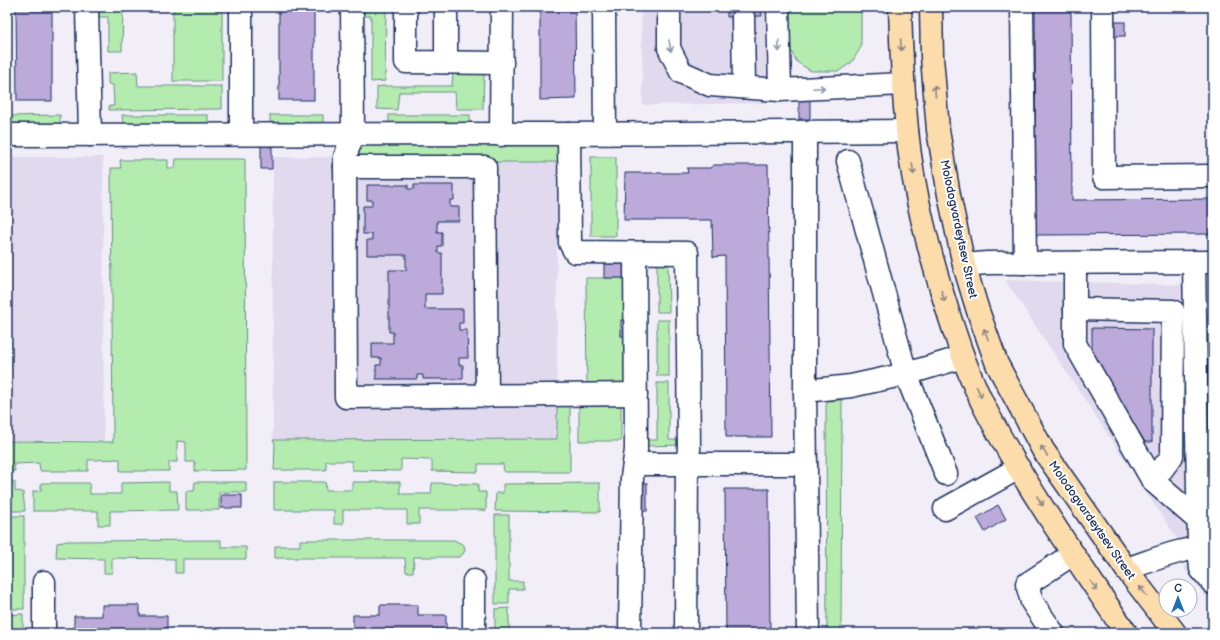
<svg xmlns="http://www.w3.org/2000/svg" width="1220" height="640" viewBox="0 0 1220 640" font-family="'Balsamiq Sans',sans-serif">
<rect width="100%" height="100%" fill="#f1eef8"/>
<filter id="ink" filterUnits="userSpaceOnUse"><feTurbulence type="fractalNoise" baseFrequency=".025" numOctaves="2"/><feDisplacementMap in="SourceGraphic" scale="8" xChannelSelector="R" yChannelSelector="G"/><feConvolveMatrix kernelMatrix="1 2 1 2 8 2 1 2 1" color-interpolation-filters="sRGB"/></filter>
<g filter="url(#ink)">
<g fill="#e1daef">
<polygon points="641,7 765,7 767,103 643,105"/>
<polygon points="557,156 557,439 273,440 273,157"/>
<polygon points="7,157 103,157 104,440 7,440"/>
<polygon points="1005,280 1190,285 1191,558 1213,558 1213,606 1184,569 1190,558"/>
</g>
<g fill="#b4ebaf" stroke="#688d86">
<polygon points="108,7 137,7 137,9 123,9 122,51 108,51 108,17 94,17 94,9 108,9"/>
<rect x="173" y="7" width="49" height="74"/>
<polygon points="371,7 386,7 385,81 371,82 371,16 357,16 358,8"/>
<polygon points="789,7 861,7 861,47 852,62 839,71 811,71 797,62 789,47"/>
<polygon points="453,71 484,74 483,109 456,109 455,92 399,92 397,110 377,109 377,87 383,86 452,86"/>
<polygon points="137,72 138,86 222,86 222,109 109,110 109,106 114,106 113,85 108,84 108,73"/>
<polygon points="60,115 60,124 7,124 7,116"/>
<polygon points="122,115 208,115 208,124 123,124"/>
<rect x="270" y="115" width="53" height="9"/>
<rect x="389" y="115" width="81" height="9"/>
<polygon points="558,144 559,162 491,162 358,157 361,145"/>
<rect x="591" y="157" width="25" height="79"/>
<polygon points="176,159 245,159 246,470 195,471 195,462 186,462 186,442 177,441 177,462 169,462 169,471 120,471 120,459 88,460 88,471 40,471 39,463 14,464 15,471 7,471 7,441 113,442 111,168 121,168 120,160 168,160 168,168 175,168"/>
<polygon points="657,261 668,261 669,312 657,312"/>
<polygon points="586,278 624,278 625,390 587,390"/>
<rect x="657" y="320" width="12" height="56"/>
<polygon points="657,383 669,383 669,440 682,440 682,445 645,446 643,440 657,440"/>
<polygon points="621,399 621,441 579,441 579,400"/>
<polygon points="557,400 570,400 570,472 504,472 503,464 478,464 478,472 432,471 432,460 401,459 401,471 352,470 352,461 326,461 326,470 274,470 275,443 273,440 557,439"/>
<polygon points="842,400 841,633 827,633 826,406 827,401"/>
<polygon points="7,482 15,482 15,491 23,492 25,511 7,511"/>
<polygon points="169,482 169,491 177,491 178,510 110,511 110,525 98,525 98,511 33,511 33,491 41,491 41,483 89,483 90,494 121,494 121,483"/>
<polygon points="195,482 246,482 246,492 219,492 219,510 186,510 186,491 194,491"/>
<polygon points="274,482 325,482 326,490 352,490 352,482 400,482 400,494 431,494 432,483 478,484 478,492 486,492 486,511 482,510 419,510 419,524 407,524 407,510 343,510 343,524 334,524 334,510 274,510"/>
<polygon points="600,483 600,512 495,511 496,493 503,493 503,484"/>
<polygon points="495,515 509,515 509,581 523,581 523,589 509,589 509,604 495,604"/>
<rect x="7" y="516" width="17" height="93"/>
<polygon points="221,540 221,547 246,547 246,559 183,559 183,573 175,573 175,559 112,558 112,573 104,573 104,559 56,558 57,543 67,541"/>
<polygon points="300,540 454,540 464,545 465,550 463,554 459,557 414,557 413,572 406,572 405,558 275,558 275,546 300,546"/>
<polygon points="509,608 509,633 495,633 495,609"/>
<polygon points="23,614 23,633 7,633 7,615"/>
</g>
<g fill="#bbaada" stroke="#1b2f5e">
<polygon points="16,7 52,7 52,101 17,101"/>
<rect x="279" y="7" width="35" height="93"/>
<polygon points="540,7 575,7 576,99 540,100"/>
<polygon points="727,7 761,7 762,16 727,17"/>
<polygon points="1035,7 1071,7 1072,200 1213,199 1213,234 1036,235"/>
<rect x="1109" y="22" width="16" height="14"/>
<rect x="799" y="100" width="11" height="19"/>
<polygon points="261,146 272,147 272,169 261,169"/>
<polygon points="714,165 768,165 771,437 726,437 725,256 713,257 712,220 624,220 625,173 688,173 687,168 710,168"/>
<polygon points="367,185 408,185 408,189 414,189 414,185 454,185 454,200 450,200 450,207 459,207 459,221 437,221 437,232 442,232 442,246 438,246 438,253 442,253 442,294 425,294 425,309 463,309 463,323 459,323 459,330 467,330 468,358 459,358 459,365 463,365 463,379 423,379 423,375 417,375 417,379 376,379 376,365 381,365 381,358 372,358 372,343 393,343 393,332 389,332 389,270 406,270 406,255 367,255 367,240 372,240 372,234 363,234 363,206 372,206 372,200 367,200"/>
<polygon points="604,263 624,264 624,278 604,278"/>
<rect x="621" y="320" width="6" height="16"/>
<polygon points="1092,328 1152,329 1152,442 1145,442 1092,356"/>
<rect x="643" y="483" width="4" height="28"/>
<polygon points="725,489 769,489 770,633 726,633"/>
<rect x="221" y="495" width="21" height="13"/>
<polygon points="998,505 1006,519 985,532 977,518"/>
<polygon points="102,605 140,605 140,616 167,616 167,633 74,633 74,616 102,616"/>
<polygon points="380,605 418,605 418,615 446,615 446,633 353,633 353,615 380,615"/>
</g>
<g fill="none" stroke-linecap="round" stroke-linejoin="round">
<defs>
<g id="minor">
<polyline points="87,7 90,135"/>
<polyline points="352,7 353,134 345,157 346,397 636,394"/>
<polyline points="406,7 406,62 502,63"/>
<polyline points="446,7 446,62"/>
<polyline points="604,7 605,133"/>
<polyline points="669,7 669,48 681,72 710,85 780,90 903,84"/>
<polyline points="778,7 780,90"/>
<polyline points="1022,7 1025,263"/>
<polyline points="1103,7 1104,177 1213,176"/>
<polyline points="743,17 744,87"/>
<polyline points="805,133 805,391 808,633"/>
<polyline points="241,134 241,7"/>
<polyline points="569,134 570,243 575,252 687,253 689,449 687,464 686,633"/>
<polyline points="7,135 569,134 907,131"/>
<polyline points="501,135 502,7"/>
<polyline points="848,161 906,374 946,474"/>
<polyline points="345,167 485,167 487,396"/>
<polyline points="1194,262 1199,547 1201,569 1213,583"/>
<polyline points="1075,263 1075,344 1153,481 1198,520"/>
<polyline points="964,265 987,263 1213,262"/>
<polyline points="1075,309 1173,311 1172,456 1153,481"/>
<polyline points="805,391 851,386 906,374 963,357"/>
<polyline points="634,464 806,464"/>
<polyline points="945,509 1019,468"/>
<path d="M1126,569C1154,560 1183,547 1213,547"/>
<polyline points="474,581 474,633"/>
<polyline points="44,582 44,633"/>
<polyline points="630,633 632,477 636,450 635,253"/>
<polyline points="1053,633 1032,602 1027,584 1073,554"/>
</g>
<g id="major">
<path d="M900,7C901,48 903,89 907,130C913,193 930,255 949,315C960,349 971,382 988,414C1028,490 1078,561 1126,633"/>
<polyline points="931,7 932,57 938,130 949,195 964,265 978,311 997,364 1043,450 1126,569 1175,633"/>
</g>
</defs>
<use href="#minor" stroke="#1b2f5e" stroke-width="25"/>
<use href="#major" stroke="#1b2f5e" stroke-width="25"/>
<use href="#minor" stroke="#fff" stroke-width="22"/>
<use href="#major" stroke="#fddcac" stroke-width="22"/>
</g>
<defs><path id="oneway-shaft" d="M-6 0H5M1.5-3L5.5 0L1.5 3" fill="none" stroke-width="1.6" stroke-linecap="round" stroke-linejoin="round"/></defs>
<g stroke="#8c8685">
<use href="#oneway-shaft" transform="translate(901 45) rotate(87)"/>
<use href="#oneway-shaft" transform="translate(935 91) rotate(-95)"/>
<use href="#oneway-shaft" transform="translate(913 169) rotate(81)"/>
<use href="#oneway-shaft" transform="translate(943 296) rotate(72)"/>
<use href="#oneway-shaft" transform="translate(986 334) rotate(-111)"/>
<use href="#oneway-shaft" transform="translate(979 392) rotate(66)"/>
<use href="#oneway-shaft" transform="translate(1044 451) rotate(-122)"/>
<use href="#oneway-shaft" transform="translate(1040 501) rotate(58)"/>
<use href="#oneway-shaft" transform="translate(1094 586) rotate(56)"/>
<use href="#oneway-shaft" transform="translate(1143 591) rotate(-128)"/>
</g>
<g stroke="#8d97ae">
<use href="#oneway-shaft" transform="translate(670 46) rotate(80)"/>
<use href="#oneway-shaft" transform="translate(779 46) rotate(89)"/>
<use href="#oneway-shaft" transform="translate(819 88) rotate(-3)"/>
</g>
</g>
<g text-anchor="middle" stroke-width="4" stroke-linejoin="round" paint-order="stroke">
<g font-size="12" fill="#1b2f5e" stroke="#fff">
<text transform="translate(959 229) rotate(78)" y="4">Molodogvardeytsev Street</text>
<text transform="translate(1092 520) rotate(55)" y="4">Molodogvardeytsev Street</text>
</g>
</g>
<rect width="1220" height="640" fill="none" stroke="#fff" stroke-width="24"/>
<rect x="12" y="12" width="1196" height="616" fill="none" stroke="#1b2f5e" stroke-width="1.5" filter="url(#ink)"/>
<g transform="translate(1178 598)"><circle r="19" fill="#ffffff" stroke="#a4acbf"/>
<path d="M0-3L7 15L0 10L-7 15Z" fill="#1f6fb2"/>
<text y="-6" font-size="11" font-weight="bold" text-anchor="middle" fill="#1b2f5e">С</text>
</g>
</svg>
